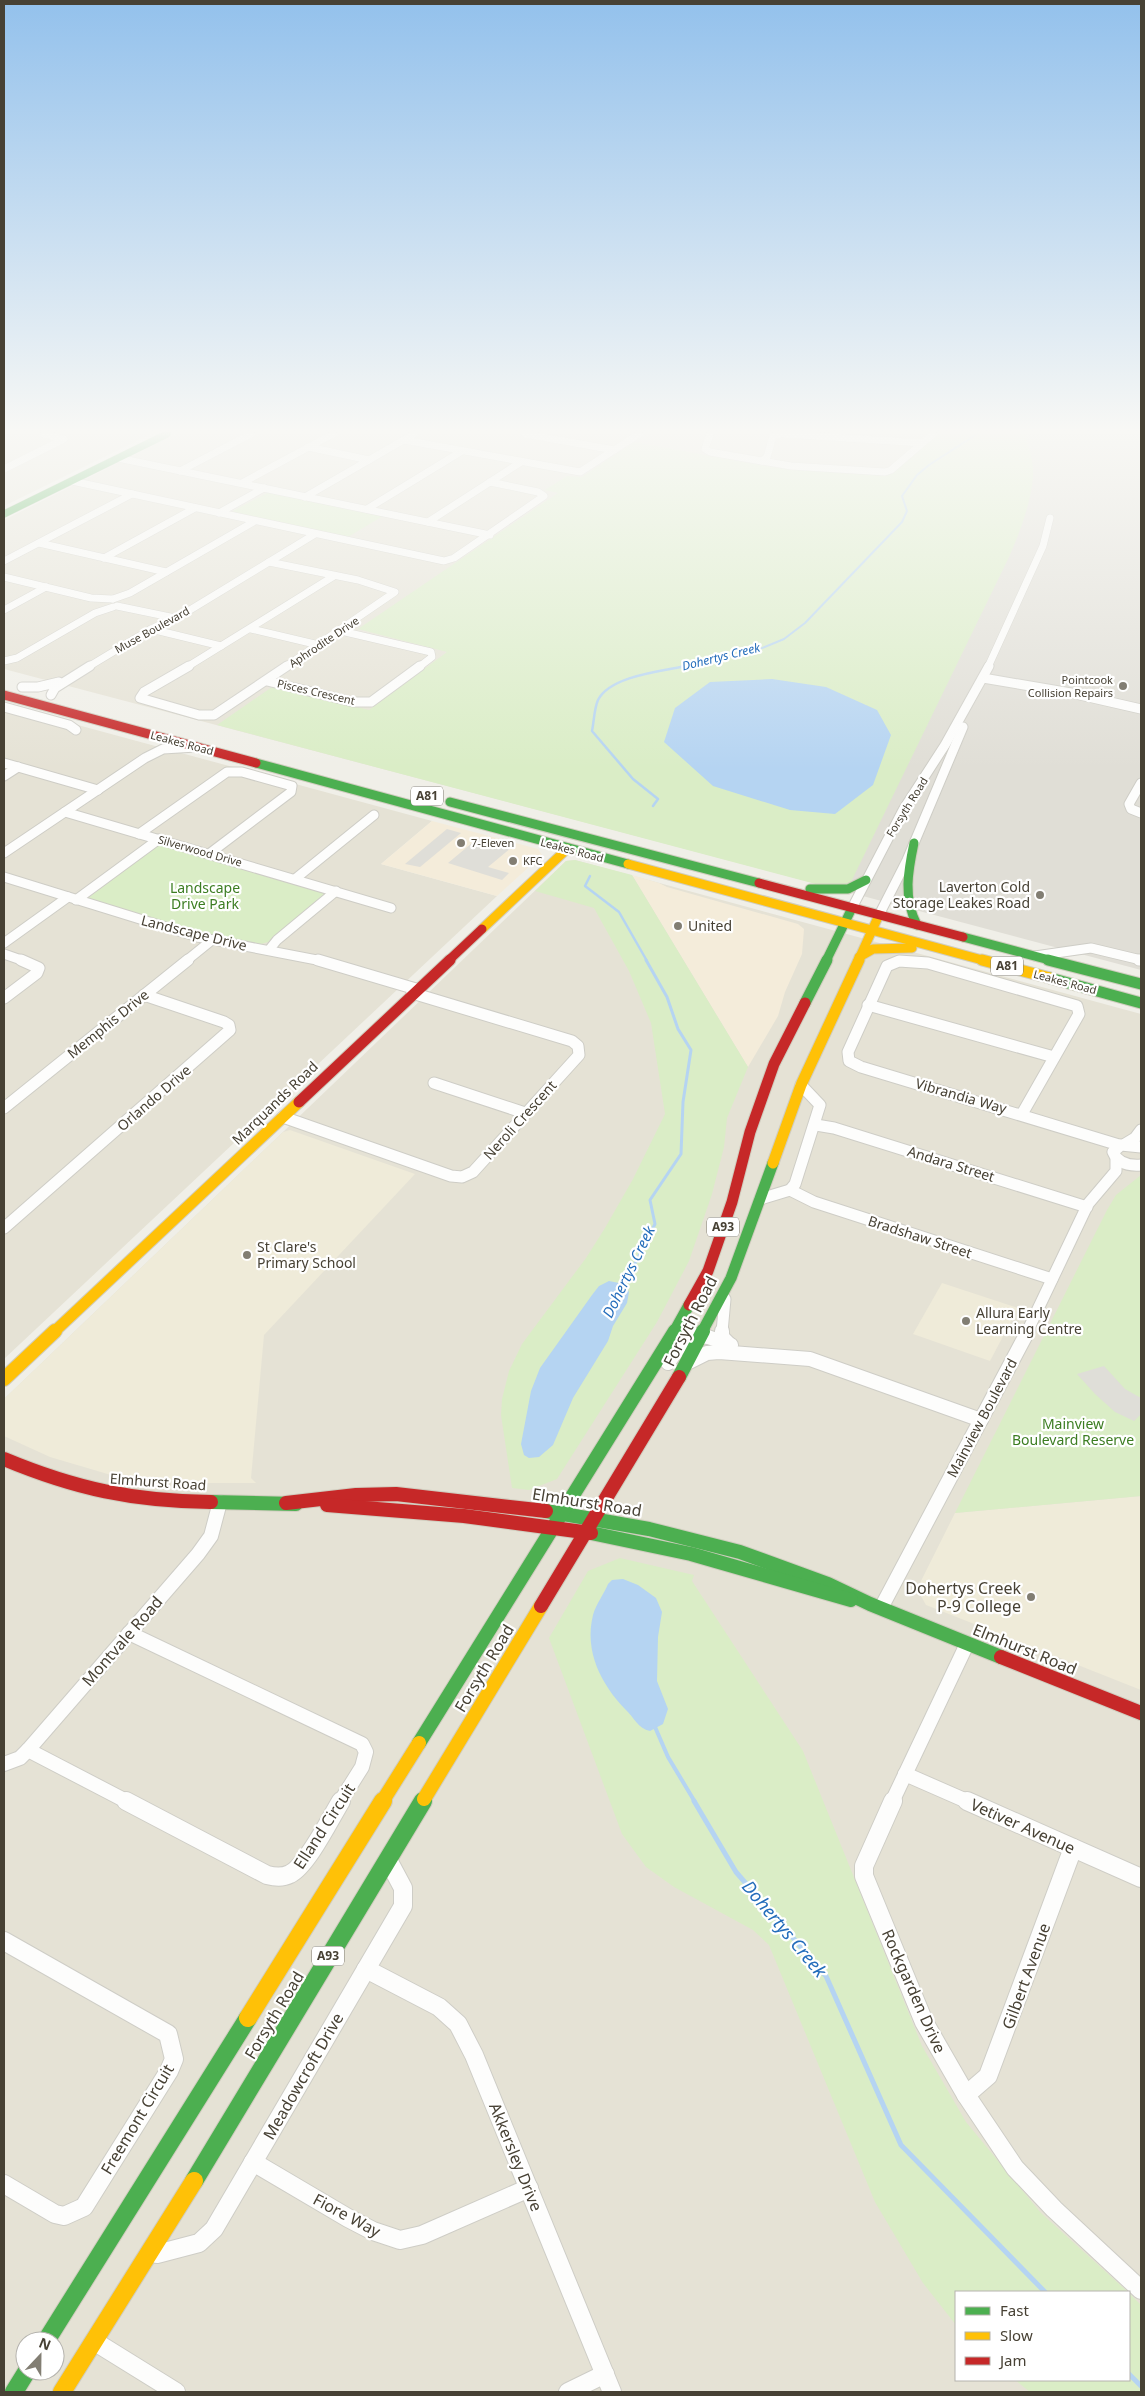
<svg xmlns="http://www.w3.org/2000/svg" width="1145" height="2396" viewBox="0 0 1145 2396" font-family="'Noto Sans',sans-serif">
<rect width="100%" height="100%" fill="#f0efe8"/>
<g fill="#e5e2d5" fill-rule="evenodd">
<polygon points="4,434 151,434 4,506"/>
<polygon points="176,434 994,434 580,821 4,669 4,520"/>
<polygon points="4,705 432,821 381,864 497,896 4,1359"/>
<path d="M575,860L1141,1014V2392H4V1399L566,861ZM956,2292H1129V2380H956ZM25,2341H55V2371H25Z"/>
</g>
<g fill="#f4ecda">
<polygon points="432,821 538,849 542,855 497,896 381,864"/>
<polygon points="632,875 659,883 667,887 798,924 804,929 802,954 785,992 778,1016 748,1067"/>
</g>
<polygon fill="#e0ded6" points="994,434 1141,434 1141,970 580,821"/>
<g fill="#efebd9">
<polygon points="290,1130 415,1174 264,1335 251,1478 256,1483 191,1483 111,1475 50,1457 4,1436 4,1399 283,1132"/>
<polygon points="942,1283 1018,1308 990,1361 913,1334"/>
<polygon points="1141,1496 1141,1690 926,1605 917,1589 955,1513"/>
</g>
<g fill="#daedc6">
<path d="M938,434H1025C1028,446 1033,459 1033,471C1034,495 1019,535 1009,557L851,882L836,887H827L217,725L272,687H278L369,710L447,652L358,629L558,493L545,490L567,476L582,477L634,442L771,467L892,474Z"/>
<polygon points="269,492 383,516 348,537 233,512 233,511"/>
<polygon points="164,844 323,892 324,895 268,942 257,945 194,932 88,898 142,857 142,855 157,845"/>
<polygon points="575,860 632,875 748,1067 727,1118 724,1147 712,1194 689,1261 657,1322 557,1479 529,1490 512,1488 501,1415 502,1399 509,1371 522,1344 586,1258 605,1228 633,1179 665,1114 651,1023 629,971 594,908 535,891 566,861"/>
<polygon points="1141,1175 1141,1496 955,1513 1107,1210 1116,1195"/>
<polygon points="620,1558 694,1575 692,1581 803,1751 922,2046 966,2122 1041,2213 1128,2292 956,2292 956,2325 923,2283 875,2202 769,1945 753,1930 674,1887 646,1867 622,1834 549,1638 588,1571"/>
<polygon points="1129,2293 1141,2305 1141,2392 1030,2392 1015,2380 1129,2380"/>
</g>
<g fill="#dfded8">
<polygon points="447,829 461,833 420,867 405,864"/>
<polygon points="478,838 511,848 488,867 509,873 502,880 448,863"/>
<polygon points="1104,1366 1125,1389 1141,1398 1141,1414 1134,1421 1115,1412 1095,1394 1077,1374"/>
</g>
<g fill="#b5d4f2">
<polygon points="772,679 826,687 877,710 891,735 873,785 835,814 790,810 713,786 664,742 675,708 710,682"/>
<polygon points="609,1281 624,1284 629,1292 627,1303 613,1326 608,1341 573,1398 553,1445 539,1457 529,1458 524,1455 521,1444 531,1391 540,1368 592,1295 599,1286"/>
<path d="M623,1579L638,1585L656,1598L662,1612L658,1637L657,1681L668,1709L663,1724L650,1731C638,1729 634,1717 625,1709C601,1684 584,1651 593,1615C596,1604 604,1594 608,1584L612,1580Z"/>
</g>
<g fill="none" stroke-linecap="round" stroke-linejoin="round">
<polyline stroke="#b5d4f2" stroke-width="2" points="680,667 755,651 784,639 805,623 902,522 907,511 902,496 917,475 929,465 977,434"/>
<g stroke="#b5d4f2" stroke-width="2.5">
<path d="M653,806L658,799L633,779L592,731C594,722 594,709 598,700C610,676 662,671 686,666"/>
<polyline points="590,876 585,886 619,912 647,961"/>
</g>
<polyline stroke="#b5d4f2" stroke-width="3" points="623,1287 655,1224 650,1200 681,1154 683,1102 691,1050 678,1029 667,997 646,960"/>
<polyline stroke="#b5d4f2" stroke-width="4" points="655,1727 668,1757 695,1802"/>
<g stroke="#b5d4f2" stroke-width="5">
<polyline points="694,1801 736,1872 826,1976 901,2145 1045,2292"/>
<polyline points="1129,2374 1141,2386"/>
</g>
<defs>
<g id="street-far4">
<polyline points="525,434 614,450"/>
<polyline points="710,434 705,449 710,452 791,466 885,472 891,470 933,434"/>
<polyline points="785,434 922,443"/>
<polyline points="404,440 580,472 639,434"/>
<polyline points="308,447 369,460"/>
<polyline points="118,458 490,535"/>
<polyline points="762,461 767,457 773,436 780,434"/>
<polyline points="4,469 64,439 44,434"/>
<polyline points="180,471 251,434"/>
<polyline points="72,481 444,561 454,558 544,496 538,492 490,482"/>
<polyline points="242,483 333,434"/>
<polyline points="305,497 414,434"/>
<polyline points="367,509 462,451"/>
<polyline points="219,513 264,488"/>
<polyline points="428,522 521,462"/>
<polyline points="39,543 166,572"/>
<polyline points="104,558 195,508"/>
<polyline points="4,561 132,494"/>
<polyline points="269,562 358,580 395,592 285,667"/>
<polyline points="4,577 91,598 112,599"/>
<polyline points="113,599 130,593 255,521"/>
<polyline points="117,606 175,618"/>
<polyline points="4,610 46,587"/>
<polyline points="151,629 221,646"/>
<polyline points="251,629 319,645"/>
<polyline points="341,631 431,652 432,657 419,667"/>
<polyline points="4,661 17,658 95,613 113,607"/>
<polyline points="88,667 151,629 185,613 315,534"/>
<polyline points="187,667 334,576"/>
<polyline points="988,667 1043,546 1050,518"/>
</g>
<g id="street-far3">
<polyline points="189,666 144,692 140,698 199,715 214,715 287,666"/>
<polyline points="983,678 1071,693 1141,709"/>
<polyline points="267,681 353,702 371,702 420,666"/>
<polyline points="22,687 38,687 59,682"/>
<polyline points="51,695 55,688 90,666"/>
<polyline points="4,707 69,725 76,730"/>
<polyline points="4,763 98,790"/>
<polyline points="4,776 18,767"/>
<polyline points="1141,783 1129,804 1131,809 1141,813"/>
<polyline points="65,812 391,908"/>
<polyline points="139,834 227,772 242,772 292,786 291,792 209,854"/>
<polyline points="4,853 145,758 163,749 196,747"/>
<polyline points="4,877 198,937 322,961"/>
<polyline points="295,879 374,815"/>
<polyline points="76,900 159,839"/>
<polyline points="852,908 903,810 945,745 989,666"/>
<polyline points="879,915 907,860 963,727"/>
<polyline points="4,943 68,897"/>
<polyline points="269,950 277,940 336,891"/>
<polyline points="4,954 24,961"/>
<polyline points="1035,956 1091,948 1141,960"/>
<polyline points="186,961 212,940"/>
</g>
<g id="street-far2">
<polyline points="318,960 416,989"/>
<polyline points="1139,960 1141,960"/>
<polyline points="4,998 37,973 39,968 21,960"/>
<polyline points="868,1005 1054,1057"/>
<polyline points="434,1083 525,1113"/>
<polyline points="4,1108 188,960"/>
<polyline points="1022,1114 1079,1014 1077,1006 928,963 899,961 887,966 848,1052 849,1061 861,1067 1119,1145"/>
<polyline points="283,1117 451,1176 462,1177 473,1172 579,1055 578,1046 572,1041 412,993"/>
<polyline points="816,1125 834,1128 1087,1207"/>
<polyline points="1125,1144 1135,1138 1141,1130"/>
<path d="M1141,1147L1121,1145L1113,1152C1118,1164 1129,1166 1141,1165"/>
<polyline points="790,1190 814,1202 1052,1279"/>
<polyline points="760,1199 790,1190 795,1184 820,1105 801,1085"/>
<polyline points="4,1228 230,1030 229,1025 224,1022 144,995"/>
<polyline points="722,1332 725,1299"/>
<polyline points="1027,1332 1088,1204 1116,1171 1116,1159"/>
</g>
<g id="street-far1">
<polyline points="722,1331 722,1337 729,1344"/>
<polyline points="689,1362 707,1353 719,1352 810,1359 981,1420"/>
<polyline points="668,1363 682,1343 694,1335 708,1337 731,1345"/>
<polyline points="881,1608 1028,1331"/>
<polyline points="129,1633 362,1744 366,1752 362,1767 340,1802"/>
<polyline points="28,1750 128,1802"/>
<polyline points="4,1764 20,1758 28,1750 198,1554 211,1536 220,1502"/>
<polyline points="905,1774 969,1802"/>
<polyline points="892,1802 967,1644"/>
</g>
<g id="street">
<path d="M126,1801L267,1875C275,1877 282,1878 290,1874C307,1866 330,1819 341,1801"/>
<polyline points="893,1801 864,1866 864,1876 924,2022 966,2095 1015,2168 1054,2209 1141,2290"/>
<polyline points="967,1801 1141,1878"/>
<polyline points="4,1941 168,2034 174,2059 169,2071 84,2207 64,2216 55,2214 4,2184"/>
<polyline points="366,1969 439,2007 458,2024 474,2055 612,2392"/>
<polyline points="966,2095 988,2076 1073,1848"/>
<polyline points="253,2162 348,2218 373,2231 400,2240 422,2235 529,2188"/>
<polyline points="157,2254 199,2243 214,2229 403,1906 403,1888 388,1860"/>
<polyline points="97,2343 176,2392"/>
<polyline points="568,2392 605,2374"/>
</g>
<polyline id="fast-far4" points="4,514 167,434"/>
<g id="fast-far3">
<polyline points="256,763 628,864"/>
<polyline points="450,802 759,883"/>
<path d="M914,843C908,871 903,898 917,925"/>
<polyline points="810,889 848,889 866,880"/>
<polyline points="963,937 1053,961"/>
<polyline points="826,961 852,908"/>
</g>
<g id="fast-far2">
<polyline points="1048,960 1141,984"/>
<polyline points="1050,978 1141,1003"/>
<polyline points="805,1003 827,960"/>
<polyline points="674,1332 689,1305"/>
<polyline points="702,1332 731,1278 773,1163"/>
</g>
<g id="fast-far1">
<polyline points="679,1377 703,1331"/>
<polyline points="211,1502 296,1504"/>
<polyline points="546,1511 649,1529 740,1552 828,1584 870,1604 1001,1657"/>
<polyline points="591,1533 691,1554 851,1600"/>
<polyline points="419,1743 675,1331"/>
<polyline points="422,1802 424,1799"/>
</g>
<g id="fast">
<polyline points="194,2181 423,1801"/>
<polyline points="46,2341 248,2018"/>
<polyline points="14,2392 27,2371"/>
</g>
<g id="slow-far3">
<polyline points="628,864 986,961"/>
<polyline points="482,929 567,849"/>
<polyline points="859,957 873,949 912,948"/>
<polyline points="858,961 879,915"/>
</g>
<g id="slow-far2">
<polyline points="982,960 1050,978"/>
<polyline points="773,1163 801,1085 859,960"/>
<polyline points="54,1332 299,1102"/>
</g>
<g id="slow-far1">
<polyline points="4,1379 55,1331"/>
<polyline points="424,1799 541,1606"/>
<polyline points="382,1802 419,1743"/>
</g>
<g id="slow">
<polyline points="248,2018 383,1801"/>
<polyline points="62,2392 194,2181"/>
</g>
<g id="jam-far2">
<polyline points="4,695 256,763"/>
<polyline points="759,883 963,937"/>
<polyline points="448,961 482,929"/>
</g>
<g id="jam-far1">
<polyline points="299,1102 450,960"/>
<polyline points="689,1305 708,1271 732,1202 750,1132 774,1064 805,1003"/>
</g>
<g id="jam">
<path d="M4,1459C76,1489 133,1501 211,1502"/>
<polyline points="286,1503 356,1495 396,1494 546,1511"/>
<polyline points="327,1505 464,1516 591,1533"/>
<polyline points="541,1606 679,1377"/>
<polyline points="1001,1657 1141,1713"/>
</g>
</defs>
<use href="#street-far4" stroke="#cecdc6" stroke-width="8"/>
<use href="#street-far3" stroke="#cecdc6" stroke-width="11"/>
<use href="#street-far2" stroke="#cecdc6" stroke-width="13"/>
<use href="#street-far1" stroke="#cecdc6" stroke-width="16"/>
<use href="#street" stroke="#cecdc6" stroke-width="20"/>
<use href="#fast-far4" stroke="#d0cdbf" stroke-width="8"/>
<use href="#fast-far3" stroke="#d0cdbf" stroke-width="11"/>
<use href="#fast-far2" stroke="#d0cdbf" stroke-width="13"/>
<use href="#fast-far1" stroke="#d0cdbf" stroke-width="16"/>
<use href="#fast" stroke="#d0cdbf" stroke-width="20"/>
<use href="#slow-far3" stroke="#d0cdbf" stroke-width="11"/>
<use href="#slow-far2" stroke="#d0cdbf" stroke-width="13"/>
<use href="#slow-far1" stroke="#d0cdbf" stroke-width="16"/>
<use href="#slow" stroke="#d0cdbf" stroke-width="20"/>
<use href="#jam-far2" stroke="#d0cdbf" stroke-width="11"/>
<use href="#jam-far1" stroke="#d0cdbf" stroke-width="13"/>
<use href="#jam" stroke="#d0cdbf" stroke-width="16"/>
<use href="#street-far4" stroke="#fdfdfc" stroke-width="7"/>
<use href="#street-far3" stroke="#fdfdfc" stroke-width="9"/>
<use href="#street-far2" stroke="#fdfdfc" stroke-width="11"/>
<use href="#street-far1" stroke="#fdfdfc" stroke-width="14"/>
<use href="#street" stroke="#fdfdfc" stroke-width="18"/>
<use href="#fast-far4" stroke="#4caf50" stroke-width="7"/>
<use href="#fast-far3" stroke="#4caf50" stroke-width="9"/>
<use href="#fast-far2" stroke="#4caf50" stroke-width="11"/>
<use href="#fast-far1" stroke="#4caf50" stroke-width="14"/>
<use href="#fast" stroke="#4caf50" stroke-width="18"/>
<use href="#slow-far3" stroke="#ffc107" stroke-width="9"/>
<use href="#slow-far2" stroke="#ffc107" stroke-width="11"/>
<use href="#slow-far1" stroke="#ffc107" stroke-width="14"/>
<use href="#slow" stroke="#ffc107" stroke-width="18"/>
<use href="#jam-far2" stroke="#c62828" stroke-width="9"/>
<use href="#jam-far1" stroke="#c62828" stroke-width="11"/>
<use href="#jam" stroke="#c62828" stroke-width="14"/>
</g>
<linearGradient id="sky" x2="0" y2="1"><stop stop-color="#93c1ec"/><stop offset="0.56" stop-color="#f8f8f5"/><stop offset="1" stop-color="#f8f8f5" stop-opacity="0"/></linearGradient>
<rect width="1145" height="769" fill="url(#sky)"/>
<g fill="#827e73" stroke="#fff" stroke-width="2">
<circle cx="1123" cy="686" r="5"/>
<circle cx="461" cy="843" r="5"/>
<circle cx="513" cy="861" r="5"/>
<circle cx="1040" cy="895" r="5"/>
<circle cx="678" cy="926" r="5"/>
<circle cx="247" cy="1255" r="5"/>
<circle cx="966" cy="1321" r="5"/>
<circle cx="1031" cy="1597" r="5"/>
</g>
<g text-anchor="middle" stroke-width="4.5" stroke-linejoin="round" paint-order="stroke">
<g font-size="11" fill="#474134" stroke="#fff">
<text transform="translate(152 630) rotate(-29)" y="4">Muse Boulevard</text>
<text transform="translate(324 642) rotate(-34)" y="4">Aphrodite Drive</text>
<text transform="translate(316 692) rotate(13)" y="4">Pisces Crescent</text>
<text transform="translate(182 743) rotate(15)" y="4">Leakes Road</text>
<text transform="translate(907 807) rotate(-58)" y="4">Forsyth Road</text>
<text transform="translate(572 850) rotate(15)" y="4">Leakes Road</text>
<text transform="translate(200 851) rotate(16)" y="4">Silverwood Drive</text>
<text transform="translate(1065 982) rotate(15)" y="4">Leakes Road</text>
</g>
<g font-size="11" fill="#474134" stroke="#fff" text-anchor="start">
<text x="1113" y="684" text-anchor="end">Pointcook<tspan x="1113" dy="13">Collision Repairs</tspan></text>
<text x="471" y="847">7-Eleven</text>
<text x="523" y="865">KFC</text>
</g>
<g font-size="12" font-style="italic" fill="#246dbb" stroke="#fff">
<text transform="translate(721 657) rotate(-14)" y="4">Dohertys Creek</text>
</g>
<g fill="#fff" stroke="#7e7a71" stroke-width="1">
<rect x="411" y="786.5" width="32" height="19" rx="4"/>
<rect x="991" y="956.5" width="32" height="19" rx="4"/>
<rect x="707" y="1217.5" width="32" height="19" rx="4"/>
<rect x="312" y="1946.5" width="32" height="19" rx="4"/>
</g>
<g font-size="12" font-weight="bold" fill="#474134">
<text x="427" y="800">A81</text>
<text x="1007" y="970">A81</text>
<text x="723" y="1231">A93</text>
<text x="328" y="1960">A93</text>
</g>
<g font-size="14" fill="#474134" stroke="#fff" text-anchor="start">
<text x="1030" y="892" text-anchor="end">Laverton Cold<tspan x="1030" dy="16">Storage Leakes Road</tspan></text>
<text x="688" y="931">United</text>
<text x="257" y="1252">St Clare's<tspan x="257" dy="16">Primary School</tspan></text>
<text x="976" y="1318">Allura Early<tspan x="976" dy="16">Learning Centre</tspan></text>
</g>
<g font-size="14" fill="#3c7d22" stroke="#fff">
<text x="205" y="893">Landscape<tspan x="205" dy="16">Drive Park</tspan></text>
<text x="1073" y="1429">Mainview<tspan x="1073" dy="16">Boulevard Reserve</tspan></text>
</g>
<g font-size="14" fill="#474134" stroke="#fff">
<text transform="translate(194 933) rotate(14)" y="5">Landscape Drive</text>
<text transform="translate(108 1024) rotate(-39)" y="5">Memphis Drive</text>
<text transform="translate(961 1096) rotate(16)" y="5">Vibrandia Way</text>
<text transform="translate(154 1098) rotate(-41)" y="5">Orlando Drive</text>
<text transform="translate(275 1103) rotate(-44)" y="5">Marquands Road</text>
<text transform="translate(520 1120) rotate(-48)" y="5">Neroli Crescent</text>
<text transform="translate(951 1164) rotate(17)" y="5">Andara Street</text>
<text transform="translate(920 1237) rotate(18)" y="5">Bradshaw Street</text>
<text transform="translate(982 1418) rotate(-62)" y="5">Mainview Boulevard</text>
<text transform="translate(158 1482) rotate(4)" y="5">Elmhurst Road</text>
</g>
<g font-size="15" font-style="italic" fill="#246dbb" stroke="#fff">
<text transform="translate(629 1272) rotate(-64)" y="5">Dohertys Creek</text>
</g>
<g font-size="16" fill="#474134" stroke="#fff">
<text transform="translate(690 1321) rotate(-63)" y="6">Forsyth Road</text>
<text transform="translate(587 1502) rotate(9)" y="6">Elmhurst Road</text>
<text transform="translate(122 1641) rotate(-49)" y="6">Montvale Road</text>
<text transform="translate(1025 1649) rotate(22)" y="6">Elmhurst Road</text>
<text transform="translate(484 1668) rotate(-59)" y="6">Forsyth Road</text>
<text transform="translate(324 1826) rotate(-57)" y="6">Elland Circuit</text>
<text transform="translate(1023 1826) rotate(24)" y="6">Vetiver Avenue</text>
<text transform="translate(1026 1976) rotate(-70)" y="6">Gilbert Avenue</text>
<text transform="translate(914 1991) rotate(66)" y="6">Rockgarden Drive</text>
<text transform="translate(274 2015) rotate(-59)" y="6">Forsyth Road</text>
<text transform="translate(303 2076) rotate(-60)" y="6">Meadowcroft Drive</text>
<text transform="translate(137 2119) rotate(-59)" y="6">Freemont Circuit</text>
<text transform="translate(516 2157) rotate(68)" y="6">Akkersley Drive</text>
<text transform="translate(347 2215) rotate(28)" y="6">Fiore Way</text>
</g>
<g font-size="16" fill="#474134" stroke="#fff" text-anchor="end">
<text x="1021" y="1594">Dohertys Creek<tspan x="1021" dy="18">P-9 College</tspan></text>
</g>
<g font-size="18" font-style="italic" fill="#246dbb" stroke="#fff">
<text transform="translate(784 1929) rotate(50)" y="6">Dohertys Creek</text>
</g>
</g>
<rect width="1145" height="2396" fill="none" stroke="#474134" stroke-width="10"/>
<rect x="955" y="2291" width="175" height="90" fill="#ffffff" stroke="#b5b3ae"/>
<rect x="965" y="2307" width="25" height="8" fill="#4caf50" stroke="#b5b3ae"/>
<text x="1000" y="2316" font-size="15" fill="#474134">Fast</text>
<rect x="965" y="2332" width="25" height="8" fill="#ffc107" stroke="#b5b3ae"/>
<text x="1000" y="2341" font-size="15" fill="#474134">Slow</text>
<rect x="965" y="2357" width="25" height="8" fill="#c62828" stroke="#b5b3ae"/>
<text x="1000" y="2366" font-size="15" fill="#474134">Jam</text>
<g transform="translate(40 2356) rotate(22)"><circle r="24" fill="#ffffff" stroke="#b5b3ae"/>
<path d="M0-4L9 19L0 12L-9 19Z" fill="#827e73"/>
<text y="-8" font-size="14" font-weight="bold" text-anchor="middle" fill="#474134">N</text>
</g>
</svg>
